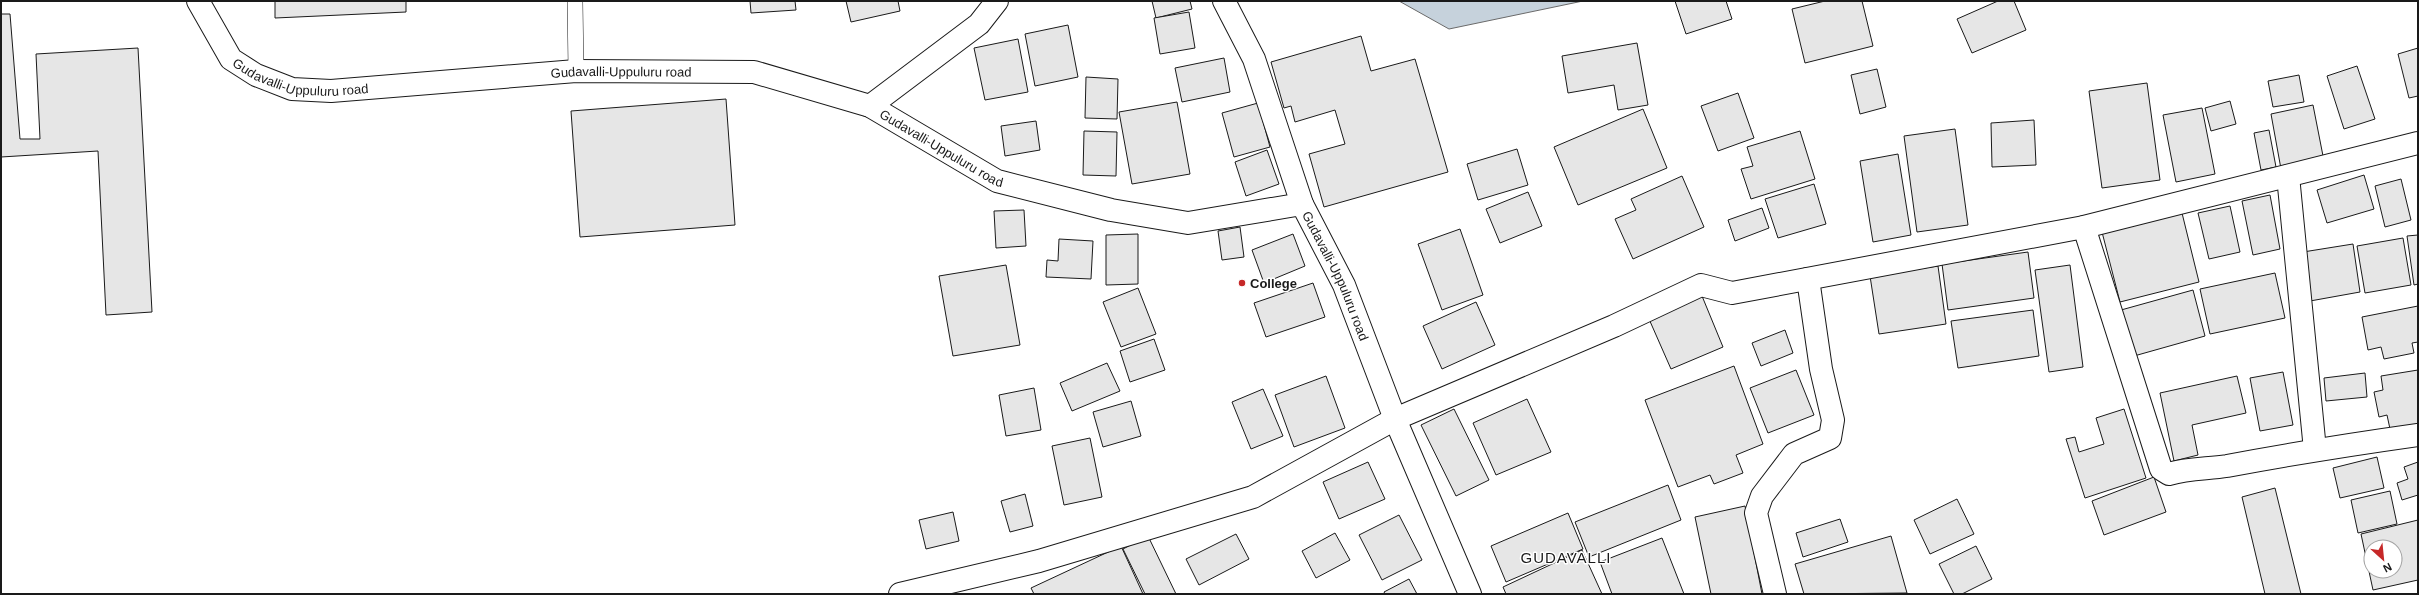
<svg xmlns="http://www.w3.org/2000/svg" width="2419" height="595" viewBox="0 0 2419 595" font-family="Helvetica,sans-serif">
<rect width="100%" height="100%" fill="#fff"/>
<polygon fill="#c6d2dc" stroke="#6a6a6a" points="1399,1 1583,1 1449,29"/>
<g fill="#e6e6e6" stroke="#1a1a1a" fill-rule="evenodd">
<polygon points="275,1 406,1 406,12 275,18"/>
<polygon points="750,1 795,1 796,10 751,13"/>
<polygon points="846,1 898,1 900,11 851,22"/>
<polygon points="1152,1 1190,1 1192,9 1156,18"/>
<polygon points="1675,1 1726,1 1732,19 1686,34"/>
<polygon points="1825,1 1862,1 1873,46 1805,63 1792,9"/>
<polygon points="1998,1 2014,1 2026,30 1972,53 1957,19"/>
<polygon points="1189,12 1195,48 1160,54 1154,18"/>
<polygon points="1,14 10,14 20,139 40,139 36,54 138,48 152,312 106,315 98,151 1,157"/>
<polygon points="1068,25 1078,77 1035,86 1025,34"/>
<polygon points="1361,36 1371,71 1415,59 1448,172 1324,207 1309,154 1345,144 1335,110 1295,122 1291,106 1284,108 1271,62"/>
<polygon points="1018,39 1028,92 985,100 974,48"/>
<polygon points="1637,43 1648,105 1618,110 1614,85 1568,93 1562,56"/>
<polygon points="2418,48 2418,96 2409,98 2398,54"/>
<polygon points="1224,58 1230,92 1182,102 1175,68"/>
<polygon points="2357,66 2375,119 2344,129 2327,76"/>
<polygon points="1877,69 1886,107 1860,114 1851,75"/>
<polygon points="2299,75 2304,102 2273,107 2268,81"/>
<polygon points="1086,77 1118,79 1117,119 1085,118"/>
<polygon points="2147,83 2160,180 2102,188 2089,91"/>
<polygon points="1738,93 1754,138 1718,151 1701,106"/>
<polygon points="726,99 735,225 580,237 571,111"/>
<polygon points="2230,101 2236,124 2211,131 2205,108"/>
<polygon points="1177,102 1190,174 1132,184 1119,112"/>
<polygon points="1258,103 1270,147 1234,157 1222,113"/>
<polygon points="2313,105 2324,161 2281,169 2271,114"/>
<polygon points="2202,108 2215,174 2176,182 2163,115"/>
<polygon points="1643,109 1667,168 1578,205 1554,147"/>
<polygon points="2034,120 2036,165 1992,167 1991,123"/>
<polygon points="1036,121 1040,150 1005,156 1001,126"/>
<polygon points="1955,129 1968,225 1917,232 1904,136"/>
<polygon points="2269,130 2276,167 2261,170 2254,133"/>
<polygon points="1084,131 1117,132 1116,176 1083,175"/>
<polygon points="1800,131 1815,179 1751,199 1741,169 1753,166 1747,147"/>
<polygon points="1517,149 1528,185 1478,200 1467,164"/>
<polygon points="1267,150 1279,184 1246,196 1235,162"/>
<polygon points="1898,154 1911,235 1873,242 1860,161"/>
<polygon points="2364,175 2374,209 2327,223 2317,190"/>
<polygon points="1682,176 1704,227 1633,259 1615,219 1636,210 1631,199"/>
<polygon points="2401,179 2411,220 2385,227 2375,186"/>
<polygon points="1814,184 1826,224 1778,238 1765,199"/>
<polygon points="1528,192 1542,226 1500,243 1486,209"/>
<polygon points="2270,195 2280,249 2253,255 2242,201"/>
<polygon points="2230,206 2240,252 2209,259 2198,213"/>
<polygon points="1762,208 1769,228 1735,241 1728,220"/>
<polygon points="1024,210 1026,246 996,248 994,211"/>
<polygon points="2182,213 2199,282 2120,302 2102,232"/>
<polygon points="1240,227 1244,257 1222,260 1218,231"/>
<polygon points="1460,229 1483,295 1442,310 1418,244"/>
<polygon points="1138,234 1138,284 1106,285 1106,235"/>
<polygon points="1293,234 1305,266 1264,283 1252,250"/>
<polygon points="2418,235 2418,284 2414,285 2407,236"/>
<polygon points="2403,238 2411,285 2365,293 2357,246"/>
<polygon points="1059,239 1093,241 1091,279 1046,277 1047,260 1058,261"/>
<polygon points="2353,244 2360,292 2310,301 2303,252"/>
<polygon points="2028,252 2034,298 1948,310 1942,264"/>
<polygon points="1006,265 1020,345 953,356 939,276"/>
<polygon points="2070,265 2083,367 2049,372 2035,270"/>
<polygon points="1938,266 1946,324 1879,334 1870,276"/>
<polygon points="2275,273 2285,318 2210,334 2200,289"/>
<polygon points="1313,283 1325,317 1266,337 1254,303"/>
<polygon points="1138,288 1156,334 1121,347 1103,302"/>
<polygon points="2193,290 2205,336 2134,356 2121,310"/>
<polygon points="1702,296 1723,347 1671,369 1649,319"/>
<polygon points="1476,302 1495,345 1442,369 1423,326"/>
<polygon points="2418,306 2418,342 2412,343 2414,353 2384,359 2381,347 2368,350 2362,317"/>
<polygon points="2033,310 2039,356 1958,368 1951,321"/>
<polygon points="1785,330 1793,353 1761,366 1752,343"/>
<polygon points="1154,339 1165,370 1130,382 1120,351"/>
<polygon points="1107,363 1120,391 1072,411 1060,383"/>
<polygon points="1734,366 1763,444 1736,455 1743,473 1714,484 1710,475 1678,487 1645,400"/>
<polygon points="1796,370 1814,415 1768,433 1750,388"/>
<polygon points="2418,370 2418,424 2390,429 2387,415 2379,417 2374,392 2383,390 2381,376"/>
<polygon points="2283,372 2293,425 2260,431 2250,378"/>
<polygon points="2365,373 2367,397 2326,401 2324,378"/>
<polygon points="1326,376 1345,428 1294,447 1275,395"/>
<polygon points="2237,376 2246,413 2192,425 2198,455 2174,461 2160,393"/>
<polygon points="1034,388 1041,430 1006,436 999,395"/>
<polygon points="1263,389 1283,436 1251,449 1232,402"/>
<polygon points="1527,399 1551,452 1496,475 1473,423"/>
<polygon points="1131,401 1141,436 1103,447 1093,412"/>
<polygon points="1454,409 1489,480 1456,496 1421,425"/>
<polygon points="2124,409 2146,478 2085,498 2066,439 2075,437 2079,452 2104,444 2096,418"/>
<polygon points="1090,438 1102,497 1064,505 1052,446"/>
<polygon points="2377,457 2384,488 2340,498 2333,468"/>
<polygon points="1368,462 1385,499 1339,519 1323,482"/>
<polygon points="2418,462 2418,495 2402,500 2397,483 2408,479 2404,467"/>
<polygon points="2154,477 2166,512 2104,535 2092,501"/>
<polygon points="1668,485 1681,520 1589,557 1575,522"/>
<polygon points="2275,488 2301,594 2265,594 2242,497"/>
<polygon points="2390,491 2397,524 2358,533 2351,500"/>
<polygon points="1025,494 1033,526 1010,532 1001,501"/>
<polygon points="1957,499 1974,534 1930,554 1914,520"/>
<polygon points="1745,506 1762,594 1711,594 1695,517"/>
<polygon points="953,512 959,541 926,549 919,520"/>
<polygon points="1568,513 1583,549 1506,582 1491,546"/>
<polygon points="1399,515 1422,560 1382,580 1359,535"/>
<polygon points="1840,519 1848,542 1803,557 1796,533"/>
<path d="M2418,520V580L2373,590L2361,534ZM2371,547H2395V571H2371Z"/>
<polygon points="1335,533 1350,560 1316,578 1302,551"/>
<polygon points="1236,534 1249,559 1199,585 1186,559"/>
<polygon points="1148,536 1176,594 1145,594 1123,549"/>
<polygon points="1891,536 1907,593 1804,594 1795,564"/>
<polygon points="1662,538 1684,594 1612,594 1600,562"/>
<polygon points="1121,546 1143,594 1034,594 1031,588"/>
<polygon points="1976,546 1992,579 1962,594 1954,594 1939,564"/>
<polygon points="1582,550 1602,594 1506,594 1503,587"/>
<polygon points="1409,579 1417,594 1385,594 1384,592"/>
</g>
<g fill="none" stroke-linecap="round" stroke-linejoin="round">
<defs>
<polyline id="service" points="575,1 576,71"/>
<g id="minor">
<polyline points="1224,1 1254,59 1302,204"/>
<polyline points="870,106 979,24 997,1"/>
<polyline points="2288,176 2315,450"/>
<path d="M2084,227L2161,469L2169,474C2188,468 2208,469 2227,466C2291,454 2354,444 2418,435"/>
<polyline points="900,594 1039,561 1253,497 1395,419 1614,326 1701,285 1732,293 2084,227 2418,143"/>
<polyline points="1775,594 1756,513 1762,496 1794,454 1830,438 1833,420 1821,369 1808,279"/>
</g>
<g id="secondary">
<path id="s1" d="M198,1L231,59L256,75L292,89L331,91L576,71L754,72L870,106L997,181L1111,210L1188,223L1302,204L1344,285L1395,419L1470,594"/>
</g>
</defs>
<use href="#service" stroke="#1a1a1a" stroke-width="16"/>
<use href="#minor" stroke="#1a1a1a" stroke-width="24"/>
<use href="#secondary" stroke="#1a1a1a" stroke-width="24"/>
<use href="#service" stroke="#fff" stroke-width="15"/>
<use href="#minor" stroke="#fff" stroke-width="22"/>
<use href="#secondary" stroke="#fff" stroke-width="22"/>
</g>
<circle fill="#c62828" stroke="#fff" stroke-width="1.5" cx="1242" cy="283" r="4"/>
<g text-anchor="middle" stroke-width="3" stroke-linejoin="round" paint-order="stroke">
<g font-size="13" fill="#1a1a1a" stroke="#fff">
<text dy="5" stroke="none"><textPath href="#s1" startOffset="141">Gudavalli-Uppuluru road</textPath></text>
<text dy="5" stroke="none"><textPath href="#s1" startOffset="465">Gudavalli-Uppuluru road</textPath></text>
<text dy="5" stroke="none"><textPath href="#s1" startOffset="802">Gudavalli-Uppuluru road</textPath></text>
<text dy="5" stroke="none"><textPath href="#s1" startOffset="1257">Gudavalli-Uppuluru road</textPath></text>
</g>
<g font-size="13" font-weight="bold" fill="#1a1a1a" stroke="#fff" text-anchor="start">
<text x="1250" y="288">College</text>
</g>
<g font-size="15" letter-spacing="1" fill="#1a1a1a" stroke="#fff">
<text x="1566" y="563">GUDAVALLI</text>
</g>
</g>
<rect width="2419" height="595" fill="none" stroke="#1a1a1a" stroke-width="4"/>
<g transform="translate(2383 559) rotate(153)"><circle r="19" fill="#ffffff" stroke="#a3a3a3"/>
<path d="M0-3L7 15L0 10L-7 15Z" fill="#c62828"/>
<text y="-6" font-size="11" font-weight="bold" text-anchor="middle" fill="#1a1a1a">N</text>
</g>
</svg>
